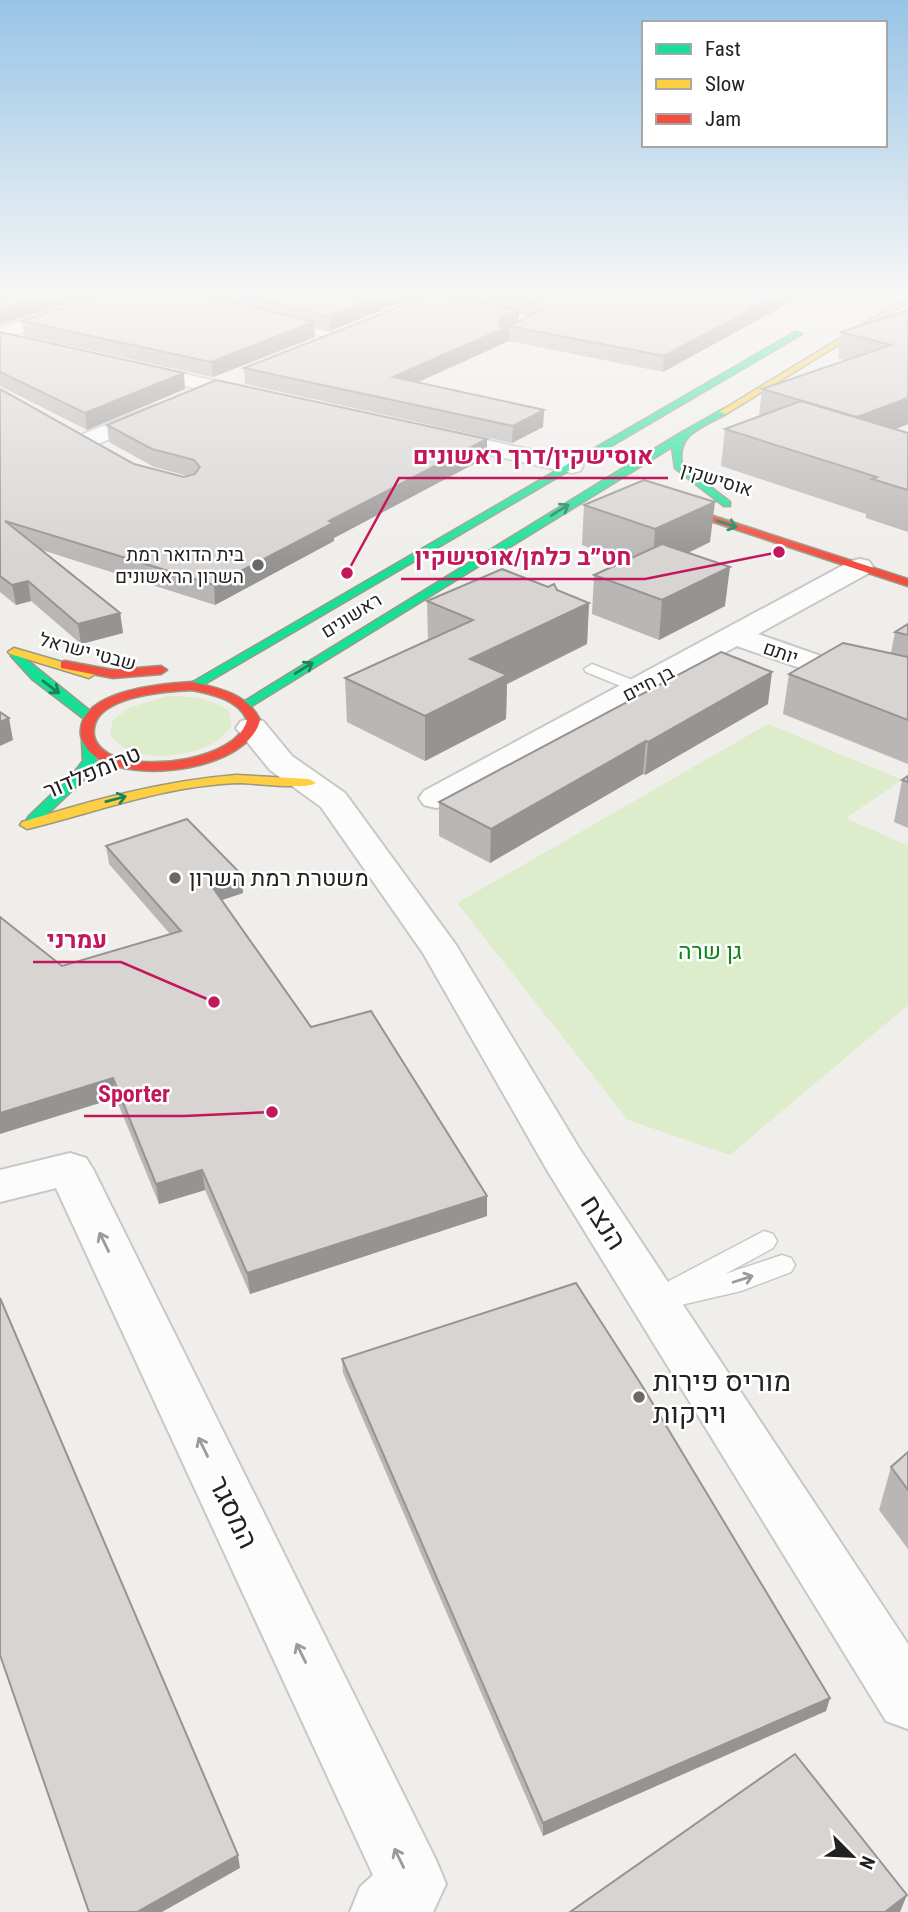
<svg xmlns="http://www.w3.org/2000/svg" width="908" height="1912" viewBox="0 0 908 1912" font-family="'Roboto Condensed',Heebo,sans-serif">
<rect width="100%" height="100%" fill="#f0eeeb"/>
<g fill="#ddeccb">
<path d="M167,696C190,696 209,697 229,711L232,726C226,732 220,740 212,744C188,756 145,762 121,746C117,743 113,738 110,734L113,720L128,708Z"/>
<polygon points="768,724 902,780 846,818 908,846 908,1005 730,1155 628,1120 457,903"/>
</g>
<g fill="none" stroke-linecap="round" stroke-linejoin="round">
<defs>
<g id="lane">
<polygon points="286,322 343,335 344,337 339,340 282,327 282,323"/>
<polygon points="592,664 645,685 647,688 639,693 633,691 586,672 584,669"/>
<polygon points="764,1231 773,1234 777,1241 773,1248 725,1274 782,1255 791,1258 795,1265 791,1272 741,1291 655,1311 645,1308 641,1301 645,1294 665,1288 669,1281"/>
</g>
<g id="street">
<polygon points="100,296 127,296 125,300 0,340 0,328"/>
<polygon points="133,362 262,392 265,396 262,400 255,402 126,372 123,368 126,364"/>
<polygon points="155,405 162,407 165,411 162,415 94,446 78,446 75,441 78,436"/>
<polygon points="437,429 580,461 583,466 580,471 572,473 429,441 426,436 429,431"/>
<polygon points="860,559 869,561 873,567 869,573 758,634 841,663 908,678 908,696 823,676 737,646 448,805 436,808 424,805 419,798 424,791 851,561"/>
<polygon points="252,719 263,721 292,756 345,793 456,945 579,1148 908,1644 908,1729 886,1721 547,1170 423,953 321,807 270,770 236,728 241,721"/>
<polygon points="70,1153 86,1158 93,1169 436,1860 446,1884 433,1912 350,1912 360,1887 373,1875 56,1188 0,1202 0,1170"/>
</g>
<g id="fast">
<polygon points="795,332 802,334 196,689 192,690 186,686"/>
<path d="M723,409L727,412L726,414C702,428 676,433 682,465L730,502V506H724L675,468L672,447L250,707H242L240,704L677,435Z"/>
<polygon points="17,652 95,715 95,721 87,721 32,679 11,656"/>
<polygon points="88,737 94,741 97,761 83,780 39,822 29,822 27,819 29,816 73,774 83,761 82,741"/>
</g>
<g id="slow">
<polygon points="908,297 908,302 726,414 719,412"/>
<polygon points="14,648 93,671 95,674 89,678 10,654 8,652"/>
<path d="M236,775L309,779L316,783C307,790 252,783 237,783C163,786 97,812 27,829L20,825L22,822C93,800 162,781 236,775Z"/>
</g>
<g id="jam">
<polygon points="664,500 908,579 908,586 661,505 659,503"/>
<polygon points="65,661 113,670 161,666 167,670 161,674 113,678 61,668 61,662"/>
<path d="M192,682C218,688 248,694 260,720C248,770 137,783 99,759C88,752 79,741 81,728C86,690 161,684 192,682ZM192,690C212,694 239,700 247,720C237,761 141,772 109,754C99,748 92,740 94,728C98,696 166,691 192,690Z"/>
</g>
</defs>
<use href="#lane" stroke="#c9c8c7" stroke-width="3"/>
<use href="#street" stroke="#c9c8c7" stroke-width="4"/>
<use href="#fast" stroke="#999a82" stroke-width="3"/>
<use href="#slow" stroke="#999a82" stroke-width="3"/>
<use href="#jam" stroke="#999a82" stroke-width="3"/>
<use href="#lane" fill="#fdfcfc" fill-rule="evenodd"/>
<use href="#street" fill="#fdfcfc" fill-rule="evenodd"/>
<use href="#fast" fill="#16e098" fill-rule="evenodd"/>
<use href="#slow" fill="#ffcf43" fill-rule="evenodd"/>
<use href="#jam" fill="#f24e42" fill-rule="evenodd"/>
</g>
<g fill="#b9b6b5" fill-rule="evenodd">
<polygon points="99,296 225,296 219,299 228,301 228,296 417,296 330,331 314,327 315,337 213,377 24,336 22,321"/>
<path d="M450,296H802L663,372L509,341L417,383L544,410L543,427L512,443L245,384L244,368ZM519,314L530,316L518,321Z"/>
<polygon points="908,310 908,424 896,429 908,433 908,532 866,518 866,514 721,466 725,429 759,416 762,389 846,360 838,358 841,332"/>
<polygon points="0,332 185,389 87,430 0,386"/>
<polygon points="0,389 134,464 184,477 188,476 154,467 109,442 107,425 487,439 487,457 334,538 334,541 215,605 42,550 120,613 123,633 81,644 31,601 16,605 0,592"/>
<polygon points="584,505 710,542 688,553 725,606 659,640 592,614 594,575 626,561 582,545"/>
<polygon points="427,601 589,603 587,644 507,684 506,719 425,761 347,722 345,678 428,641"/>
<polygon points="908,624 908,764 783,714 789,674 891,653 895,632"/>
<polygon points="768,704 645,775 643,774 490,863 439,836 439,802"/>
<polygon points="908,776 908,828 894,822 902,780"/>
<polygon points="106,846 241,874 243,893 222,900 311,1027 487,1196 487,1216 250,1294 205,1190 159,1204 62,966 170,934 109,864"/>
<polygon points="342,1359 830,1698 826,1711 543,1836 343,1373"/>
<polygon points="908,1452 908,1549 879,1510 891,1467"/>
</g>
<g fill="#969493">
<polygon points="43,296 90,296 0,325 0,310"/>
<polygon points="202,296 225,296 204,306"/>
<polygon points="380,296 417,296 330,331 329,316"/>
<polygon points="777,296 802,296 663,372 664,356"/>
<polygon points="518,310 518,325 509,326 509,341 393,393 393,377 500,318"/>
<polygon points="314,322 315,337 213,377 211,362"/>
<polygon points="184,373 185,389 87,430 85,413"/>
<polygon points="908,398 908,424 853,446 857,417"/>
<polygon points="544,410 543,427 512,443 513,426"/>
<polygon points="487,439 487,457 334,538 334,541 215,605 214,585 329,521"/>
<polygon points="715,502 710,542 652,570 655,529"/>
<polygon points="730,567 725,606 659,640 662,600"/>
<polygon points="28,581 31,601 16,605 12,585"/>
<polygon points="589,603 587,644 507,684 506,719 425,761 425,716 470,659"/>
<polygon points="120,613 123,633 81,644 78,624"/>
<polygon points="772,672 768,704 645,775 648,742"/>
<polygon points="9,718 13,740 0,746 0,722"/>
<polygon points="646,741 643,774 490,863 491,829"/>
<polygon points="241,874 243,893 213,903 211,885"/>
<polygon points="113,1078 116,1098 0,1134 0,1113"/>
<polygon points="202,1170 205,1190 159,1204 156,1184"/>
<polygon points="487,1196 487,1216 250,1294 247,1273"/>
<polygon points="830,1698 826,1711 543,1836 543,1823"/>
<polygon points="238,1855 240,1868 162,1912 137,1912"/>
<polygon points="907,1895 900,1912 885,1912"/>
</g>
<g fill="#d7d4d2" stroke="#969493" stroke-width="2">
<polygon points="0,296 43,296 0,310"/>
<polygon points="99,296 207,296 314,322 211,362 22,321"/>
<polygon points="246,296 380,296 329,316"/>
<polygon points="427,296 446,296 518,310 500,318 499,326 505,328 545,309 538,303 503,296 777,296 664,356 509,326 393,377 544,410 513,426 244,368"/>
<polygon points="908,310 908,398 857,417 762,389 891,345 841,332"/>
<polygon points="0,332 184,373 85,413 0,372"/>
<polygon points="216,380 487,439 329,521 333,523 214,585 5,521 120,613 78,624 28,581 12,585 0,576 0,389 134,464 184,477 195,474 200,467 194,460 152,449 107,425"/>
<polygon points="801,401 908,433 908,490 872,479 877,477 725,429"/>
<polygon points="644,480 715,502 655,529 584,505"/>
<polygon points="662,544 730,567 662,600 594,575"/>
<polygon points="502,569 548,587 554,584 557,590 589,603 470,659 507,675 425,716 345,678 473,620 427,601"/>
<polygon points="908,624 908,635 895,632"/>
<polygon points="843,643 908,657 908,720 789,674"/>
<polygon points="721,652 772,672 648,742 646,741 491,829 439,802"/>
<polygon points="0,712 9,718 0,722"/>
<polygon points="908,776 908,782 902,780"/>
<polygon points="187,819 241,874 211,885 311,1027 371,1011 487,1196 247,1273 202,1170 156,1184 113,1078 0,1113 0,917 62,966 181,931 106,846"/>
<polygon points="576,1283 641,1384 830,1698 543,1823 342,1359"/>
<polygon points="0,1298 238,1855 137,1912 89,1912 0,1655"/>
<polygon points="908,1452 908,1490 891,1467"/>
<polygon points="795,1754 907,1895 885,1912 570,1912"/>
</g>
<defs><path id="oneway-shaft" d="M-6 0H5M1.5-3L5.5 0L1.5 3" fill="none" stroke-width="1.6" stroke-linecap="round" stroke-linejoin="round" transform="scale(1.75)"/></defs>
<g stroke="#1c815d">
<use href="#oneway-shaft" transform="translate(560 510) rotate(-32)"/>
<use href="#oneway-shaft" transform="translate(727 524) rotate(18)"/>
<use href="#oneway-shaft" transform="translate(304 668) rotate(-32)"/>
<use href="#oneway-shaft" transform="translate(51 687) rotate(37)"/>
<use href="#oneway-shaft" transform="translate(116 799) rotate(-15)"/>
</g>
<g stroke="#9a9a9a">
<use href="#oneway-shaft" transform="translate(104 1242) rotate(-116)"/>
<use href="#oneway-shaft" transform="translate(743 1279) rotate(-18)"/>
<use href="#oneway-shaft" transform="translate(203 1447) rotate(-116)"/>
<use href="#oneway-shaft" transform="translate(301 1653) rotate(-116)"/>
<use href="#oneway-shaft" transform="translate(399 1858) rotate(-116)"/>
</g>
<linearGradient id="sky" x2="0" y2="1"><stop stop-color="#97c4e6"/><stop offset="0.52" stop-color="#f8f7f6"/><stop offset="1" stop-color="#f8f7f6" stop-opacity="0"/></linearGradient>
<rect width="908" height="564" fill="url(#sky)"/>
<g fill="#6a6968" stroke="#fff" stroke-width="2.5">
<circle cx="258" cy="565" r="7"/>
<circle cx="175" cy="878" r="7"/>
<circle cx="639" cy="1397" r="7"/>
</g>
<g text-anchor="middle" stroke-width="5" stroke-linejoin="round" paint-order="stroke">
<g font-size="19" fill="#222" stroke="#fff">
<text transform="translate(717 479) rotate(17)" y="7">אוסישקין</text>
<text transform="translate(351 615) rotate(-32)" y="7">ראשונים</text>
<text transform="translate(88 651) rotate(15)" y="7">שבטי ישראל</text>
<text transform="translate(781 652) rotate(19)" y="7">יותם</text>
<text transform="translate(648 683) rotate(-28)" y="7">בן חיים</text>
</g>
<g font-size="19" fill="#222" stroke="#fff" text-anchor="end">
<text x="244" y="561">בית הדואר רמת<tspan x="244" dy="22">השרון הראשונים</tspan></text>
</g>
<g font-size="23" fill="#222" stroke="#fff">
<text transform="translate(92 772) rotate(-23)" y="8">טרומפלדור</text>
</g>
<g font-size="23" fill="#222" stroke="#fff" text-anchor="start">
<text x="189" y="886">משטרת רמת השרון</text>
</g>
<g font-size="23" fill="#0c8416" stroke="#fff">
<text x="710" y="959">גן שרה</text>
</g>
<g font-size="28" fill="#222" stroke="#fff">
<text transform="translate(604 1222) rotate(57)" y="10">הנצח</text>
<text transform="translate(234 1512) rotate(64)" y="10">המסגר</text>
</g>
<g font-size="28" fill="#222" stroke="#fff" text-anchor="start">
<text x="653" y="1391">מוריס פירות<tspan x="653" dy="32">וירקות</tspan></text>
</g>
</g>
<path fill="none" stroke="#c2185b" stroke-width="2.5" d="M347 573L399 478H668M779 552L645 579H401M214 1002L121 962H33M272 1112L184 1116H84"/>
<g fill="#c2185b" stroke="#fff" stroke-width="2.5">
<circle cx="347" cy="573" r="7"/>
<circle cx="779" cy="552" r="7"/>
<circle cx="214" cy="1002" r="7"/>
<circle cx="272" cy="1112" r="7"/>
</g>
<g font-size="24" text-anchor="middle" font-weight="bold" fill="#c2185b" stroke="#fff" stroke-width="5" stroke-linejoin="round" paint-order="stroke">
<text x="533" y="464">אוסישקין/דרך ראשונים</text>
<text x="523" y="565">חט״ב כלמן/אוסישקין</text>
<text x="77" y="948">עמרני</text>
<text x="134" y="1102">Sporter</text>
</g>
<rect x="642" y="21" width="245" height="126" fill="#ffffff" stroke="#a7a7a7" stroke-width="2"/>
<rect x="656" y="44" width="35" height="10" fill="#16e098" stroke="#a7a7a7" stroke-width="2"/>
<text x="705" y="56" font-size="21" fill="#222222">Fast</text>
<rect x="656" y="79" width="35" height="10" fill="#ffcf43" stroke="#a7a7a7" stroke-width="2"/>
<text x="705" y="91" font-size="21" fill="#222222">Slow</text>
<rect x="656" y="114" width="35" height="10" fill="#f24e42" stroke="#a7a7a7" stroke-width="2"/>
<text x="705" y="126" font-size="21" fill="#222222">Jam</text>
<g transform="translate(852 1856) rotate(114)" stroke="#ffffff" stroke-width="5" paint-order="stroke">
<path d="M0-5L12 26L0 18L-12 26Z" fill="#222222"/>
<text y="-10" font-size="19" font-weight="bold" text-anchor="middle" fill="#222222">N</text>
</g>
</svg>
